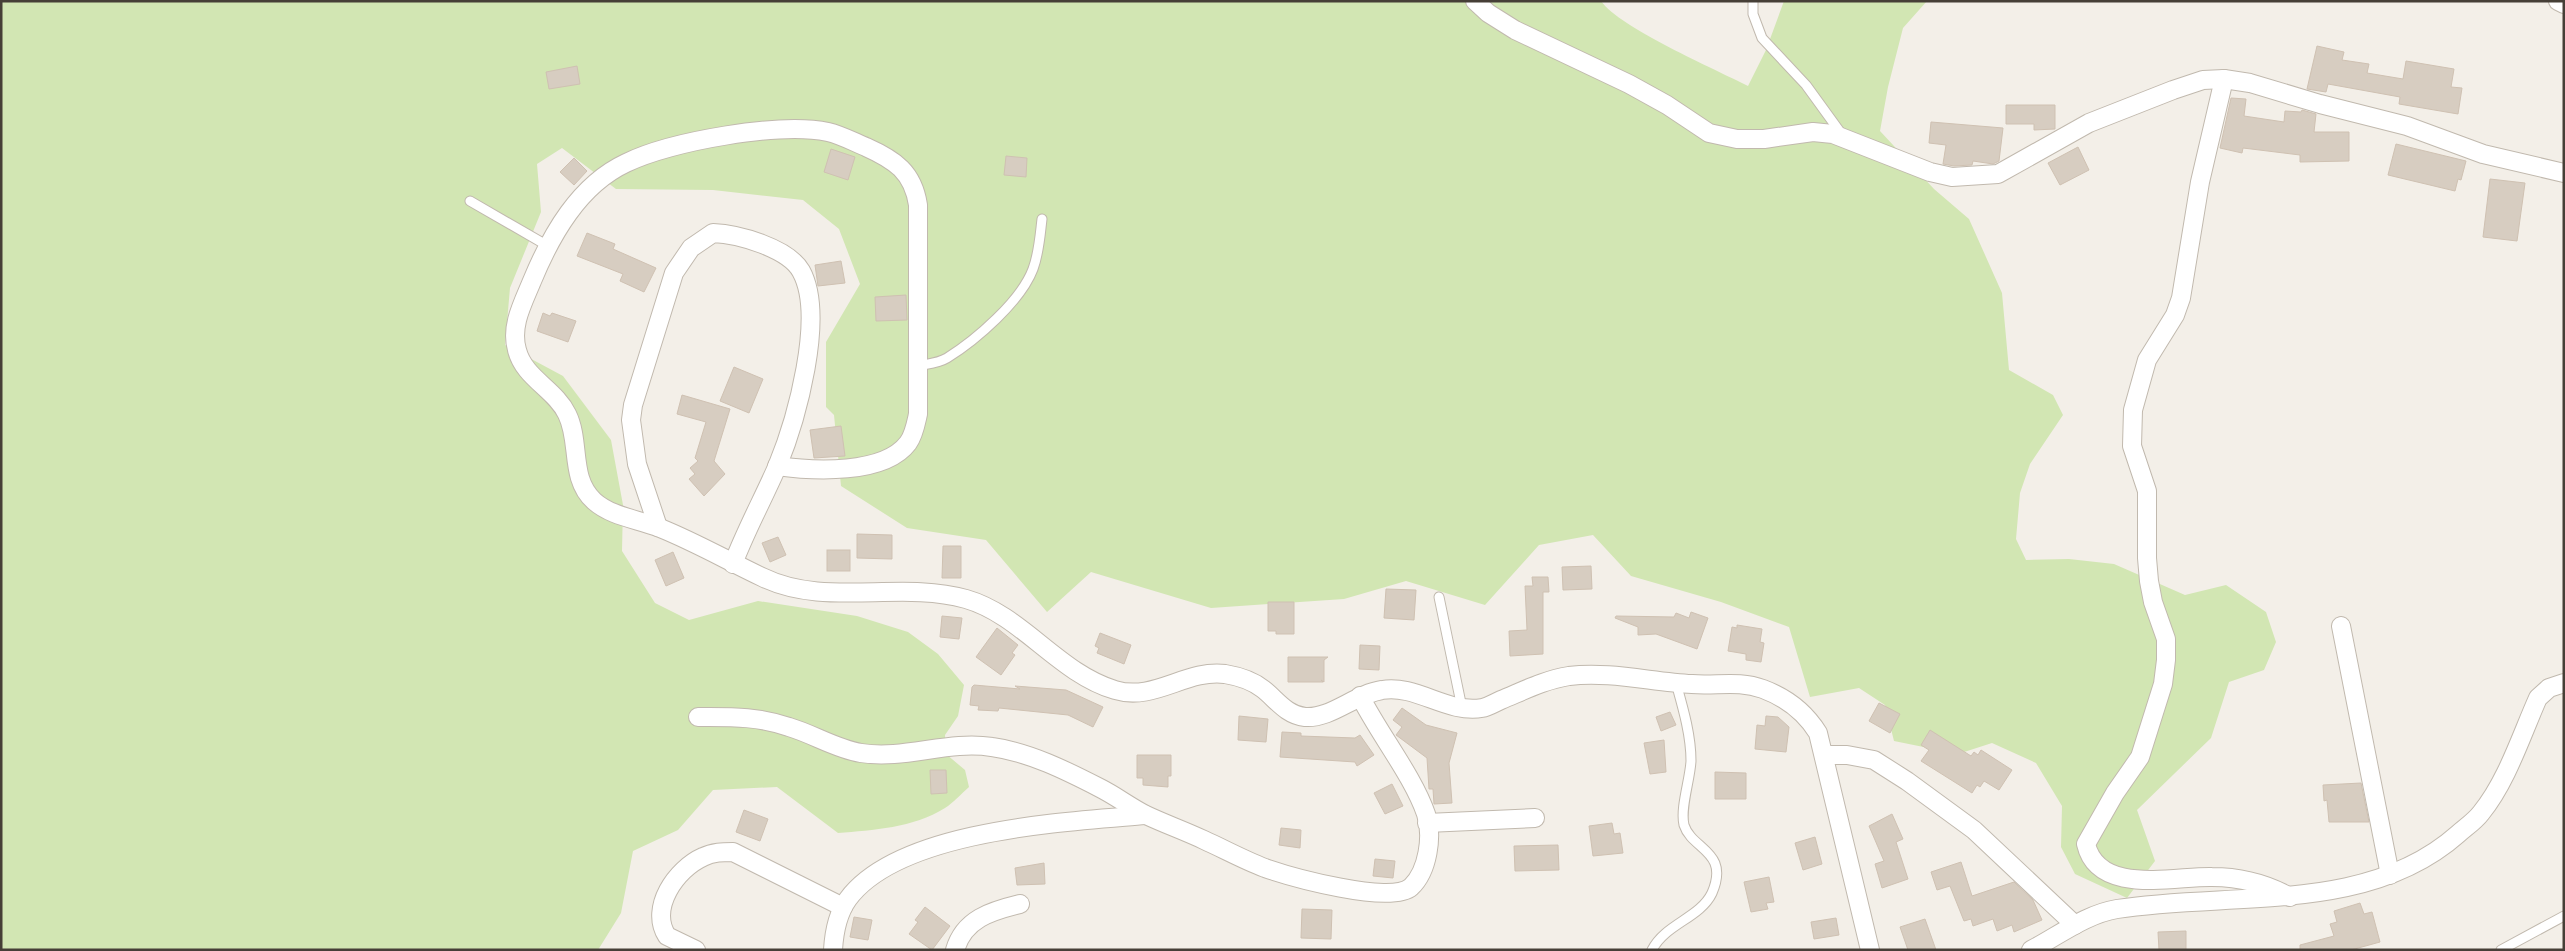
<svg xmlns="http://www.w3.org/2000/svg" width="2565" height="951" viewBox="0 0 2565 951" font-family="'Public Sans',sans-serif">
<rect width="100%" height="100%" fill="#f3efe8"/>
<path fill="#d2e6b3" d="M1,1H1601C1620,28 1715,69 1748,86L1766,50L1784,1H1927L1903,28L1888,87L1880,131L1934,189L1969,219L2002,293L2009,370L2053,395L2063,415L2030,464L2020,493L2016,539L2026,560L2069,559L2114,564L2185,595L2226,585L2266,612L2276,642L2264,670L2229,682L2211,738L2137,810L2155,861L2127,898L2075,874L2061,847L2062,806L2036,763L1992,743L1958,754L1894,741L1885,705L1859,688L1810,697L1789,627L1721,602L1631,576L1593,535L1539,545L1485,605L1406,581L1344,599L1211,608L1091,572L1047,612L986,540L907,528L841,486L834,415L826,407V342L860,284L839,229L803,200L713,190L616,189L562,148L537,164L541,212L510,288L505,345L563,376L611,440L623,505L622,551L655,603L689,620L758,601L857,616L908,632L938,654L964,685L958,716L945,735L946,754L965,770L969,787C961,794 953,803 945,808C913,828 873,830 838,833L777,787L713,790L678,830L633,851L621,913L598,950H1Z"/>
<g fill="#d7cdc1" stroke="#cfc1b2">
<polygon points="2317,46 2344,52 2342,60 2369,64 2367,73 2403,79 2406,61 2454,69 2451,87 2462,88 2458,114 2399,104 2400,97 2328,84 2326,92 2307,89"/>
<polygon points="577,66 580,84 549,89 546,72"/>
<polygon points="2231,98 2246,99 2244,116 2284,122 2285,111 2301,112 2302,110 2316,114 2314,132 2349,132 2349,161 2300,162 2300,155 2243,148 2242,153 2220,148"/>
<polygon points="2006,105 2055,105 2055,129 2034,130 2034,124 2006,124"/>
<polygon points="1931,122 2003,128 1999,161 1993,164 1973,161 1972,165 1954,166 1943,164 1946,145 1929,143"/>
<polygon points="2396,144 2466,161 2461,180 2458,179 2455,191 2388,175"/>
<polygon points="2078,147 2089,170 2060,185 2048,163"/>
<polygon points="831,149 855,157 848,180 824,172"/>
<polygon points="1006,156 1027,158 1026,177 1004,175"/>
<polygon points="574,158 587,171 574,185 560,172"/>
<polygon points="2490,179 2525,183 2517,241 2483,237"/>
<polygon points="587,233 615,244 613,249 656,268 644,292 620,281 623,274 577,256"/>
<polygon points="841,261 845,283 818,286 815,265"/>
<polygon points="906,295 907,320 876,321 875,297"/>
<polygon points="543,313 550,316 552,313 576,321 568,342 537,331"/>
<polygon points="734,367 763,379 749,413 720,401"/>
<polygon points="682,395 730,409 714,461 725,474 704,496 689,479 695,474 690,468 698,461 695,458 706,422 677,414"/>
<polygon points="841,426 845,456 814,458 810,430"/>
<polygon points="857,534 892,535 892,559 857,558"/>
<polygon points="778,537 786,555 770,562 762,543"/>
<polygon points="943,546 961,546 961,578 942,578"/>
<rect x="827" y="550" width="23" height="21"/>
<polygon points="673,552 684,578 666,586 655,560"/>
<polygon points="1591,566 1592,589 1563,590 1562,567"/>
<polygon points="1532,577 1548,577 1549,592 1543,592 1543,654 1510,656 1509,631 1527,630 1525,586 1533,586"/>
<polygon points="1386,589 1416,590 1414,620 1384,618"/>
<polygon points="1268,602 1294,602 1294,634 1276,634 1276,631 1268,631"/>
<polygon points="1691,612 1708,618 1697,649 1656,634 1638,635 1638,627 1615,618 1616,616 1674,617 1676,613 1689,618"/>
<polygon points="942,616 962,618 959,639 940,637"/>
<polygon points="1737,625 1762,629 1760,642 1764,643 1761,662 1746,660 1746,654 1728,651 1732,627 1737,628"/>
<polygon points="997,628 1018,645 1012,653 1015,655 1001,675 976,657"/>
<polygon points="1100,633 1131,645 1124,664 1097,653 1099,648 1095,646"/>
<polygon points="1360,645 1380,646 1379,670 1359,669"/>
<polygon points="1288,657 1328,657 1324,660 1324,682 1321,680 1323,682 1288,682"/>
<polygon points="974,685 1020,689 1015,686 1066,690 1103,707 1093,727 1068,715 999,708 998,711 978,710 979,706 970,705 972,687"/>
<polygon points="1879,703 1900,714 1890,733 1869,721"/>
<polygon points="1402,708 1426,725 1457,733 1449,763 1452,803 1434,804 1433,789 1429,789 1427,758 1396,735 1402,727 1393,720"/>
<polygon points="1670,712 1676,725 1661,731 1656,717"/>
<polygon points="1239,716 1268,719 1266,742 1238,740"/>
<polygon points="1766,716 1778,717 1789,727 1786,752 1755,749 1757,725 1765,726"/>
<polygon points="1930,730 1971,756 1974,752 1978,755 1981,750 2012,770 1999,790 1984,781 1980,787 1977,785 1972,793 1921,761 1929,750 1921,745"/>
<polygon points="1282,732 1301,733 1301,736 1355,738 1360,735 1374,755 1357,766 1355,762 1280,757"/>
<polygon points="1664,740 1666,772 1650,774 1644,743"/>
<polygon points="1137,755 1171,755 1171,776 1168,776 1168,787 1143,785 1143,778 1137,778"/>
<polygon points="930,770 946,770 947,793 931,794"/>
<polygon points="1715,772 1746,773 1746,799 1715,799"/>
<polygon points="2361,783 2369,822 2329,822 2327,800 2324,801 2323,785"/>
<polygon points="1392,784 1403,806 1385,814 1374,793"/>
<polygon points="744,810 768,819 760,841 736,832"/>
<polygon points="1892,814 1903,839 1896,842 1908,879 1882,888 1875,864 1884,861 1869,826"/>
<polygon points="1612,823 1614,834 1620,833 1623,853 1593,856 1589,826"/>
<polygon points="1281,828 1301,830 1300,848 1279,845"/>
<polygon points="1815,837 1822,864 1803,870 1795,843"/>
<polygon points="1558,845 1559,870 1515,871 1514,846"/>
<polygon points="1375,859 1395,861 1393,878 1373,876"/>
<polygon points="1961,862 1972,896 2014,882 2033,900 2042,920 2014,932 2012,925 1997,931 1993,919 1973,926 1971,919 1964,921 1950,886 1937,890 1931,872"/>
<polygon points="1044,863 1045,884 1017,885 1015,868"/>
<polygon points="1769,877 1774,902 1766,903 1768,909 1751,912 1744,882"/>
<polygon points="2360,903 2364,914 2372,912 2380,942 2351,950 2300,950 2300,945 2334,936 2330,924 2337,922 2334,911"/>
<polygon points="925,907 950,926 932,950 909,934 918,922 915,920"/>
<polygon points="1302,909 1332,910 1331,939 1301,938"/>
<polygon points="854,917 872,920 868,940 850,937"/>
<polygon points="1836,918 1839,935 1814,939 1811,922"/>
<polygon points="1925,919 1936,950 1908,950 1900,927"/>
<polygon points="2186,931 2186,950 2159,950 2158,932"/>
</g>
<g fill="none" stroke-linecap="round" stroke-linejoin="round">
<defs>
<g id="lane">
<polyline points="1753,1 1753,14 1762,38 1806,85 1843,136"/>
<polyline points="470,201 548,246"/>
<path d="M918,366C927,364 939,363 947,358C976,340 1021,301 1033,269C1039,253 1040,236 1042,219"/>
<polyline points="1439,597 1462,708"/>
<path d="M1652,950C1665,924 1700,918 1712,893C1730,851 1692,850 1684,825C1680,808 1690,780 1691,761C1691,735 1683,708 1676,683"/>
<polyline points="2501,950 2564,916"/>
</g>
<g id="street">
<polyline points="1475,1 1488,13 1515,30 1629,84 1667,105 1709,133 1737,139 1764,139 1813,132 1833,134 1930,172 1952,177 1998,174 2089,123 2173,90 2203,80 2224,79 2250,83 2320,104 2407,126 2483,154 2564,173"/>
<polyline points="2558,1 2564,4"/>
<path d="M2224,79L2200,182L2181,298L2175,315L2147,360L2133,410L2132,446L2147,491V558L2149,581L2153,602L2166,639V660L2163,684L2140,757L2115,793L2086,844C2098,896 2174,876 2212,877C2240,877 2265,883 2290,897"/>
<path d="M777,466C813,471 884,475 908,443C914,435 916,423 918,414V205C913,172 895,160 866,147C854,142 841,135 828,132C780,122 671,141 626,163C579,185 551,235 532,281C523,303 510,326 517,350C524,378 555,389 567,414C581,442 569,478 594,501C612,517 638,519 660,528C695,542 728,561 762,577C825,608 900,580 966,599C1022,615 1058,673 1115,690C1154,702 1186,669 1225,674C1237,676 1253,681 1263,689C1276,699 1286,715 1305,717C1331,719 1355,694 1382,690C1416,684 1447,714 1482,708C1488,707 1494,703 1501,700C1523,691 1544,680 1569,676C1609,671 1652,682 1692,684C1717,686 1739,680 1763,689C1787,698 1805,712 1818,733L1870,950"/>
<path d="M658,527L637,464L631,420L633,405L674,273L691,248L713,233C738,234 788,248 801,271C826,316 796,421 777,467C763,499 746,530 733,564"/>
<polyline points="2341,626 2390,875"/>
<path d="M698,717C731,717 757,716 789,727C813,734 836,749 861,753C905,760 948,740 992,747C1029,752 1067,771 1100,788C1116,796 1130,807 1146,815C1165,824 1185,831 1204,840C1224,849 1244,860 1265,868C1291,877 1391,905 1411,887C1428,871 1433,836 1426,814C1413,776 1379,734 1360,696"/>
<polyline points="1824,755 1847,755 1874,760 1907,781 1974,830 2075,925"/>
<polyline points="1427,823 1535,818"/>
<path d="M696,950L667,936C649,908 676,869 703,857C713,852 723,852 733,852L843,907"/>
<path d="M833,950C834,933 838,913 848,899C899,830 1065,822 1145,815"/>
<path d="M955,950C964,919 991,911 1020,904"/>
<path d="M2031,950C2058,936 2086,914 2117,909C2229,891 2367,915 2458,834C2466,827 2475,821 2481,813C2507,781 2521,736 2538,698L2549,688L2564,683"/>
</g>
</defs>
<use href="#lane" stroke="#c1b9ae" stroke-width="11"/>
<use href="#street" stroke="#c1b9ae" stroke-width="20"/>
<use href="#lane" stroke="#fff" stroke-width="9"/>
<use href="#street" stroke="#fff" stroke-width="18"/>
</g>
<rect width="2565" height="951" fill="none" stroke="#463f37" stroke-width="5"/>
</svg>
